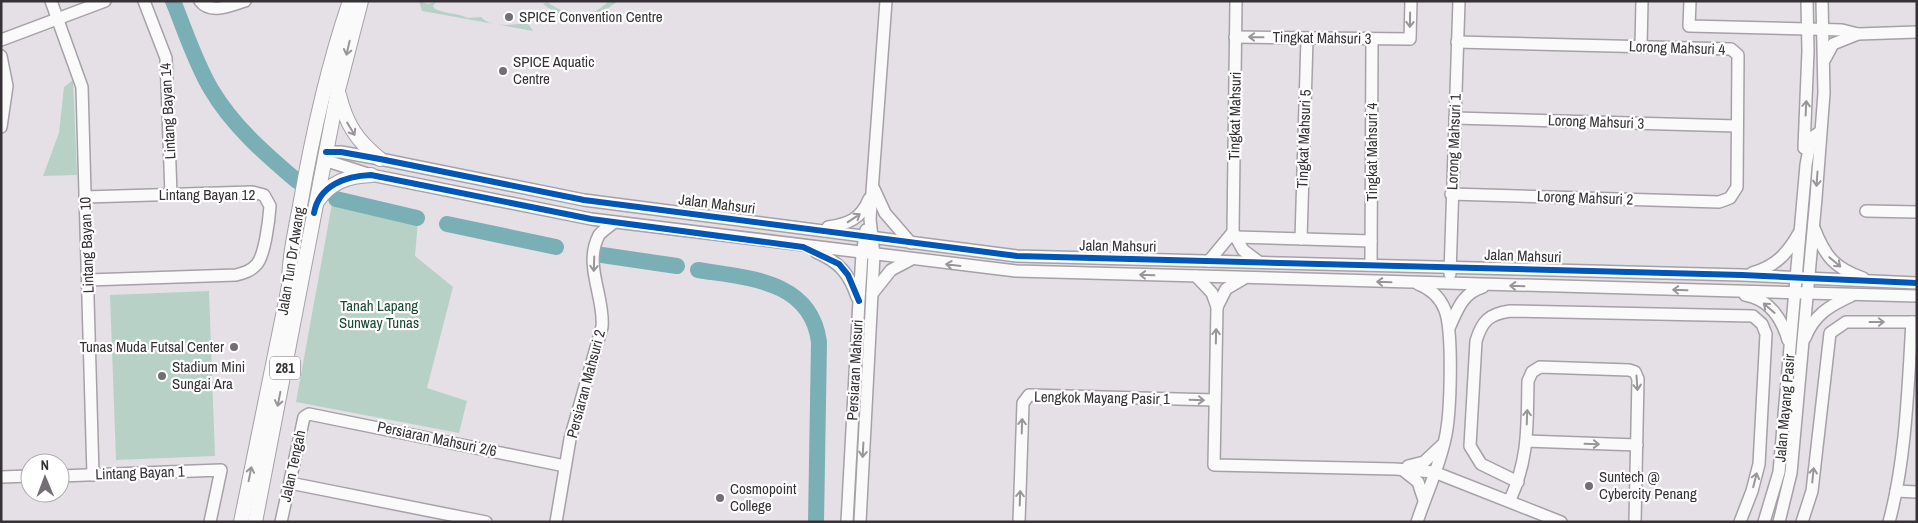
<svg xmlns="http://www.w3.org/2000/svg" width="1918" height="523" viewBox="0 0 1918 523" font-family="'Archivo Narrow',sans-serif">
<rect width="100%" height="100%" fill="#e5e0e6"/>
<g fill="#b7d1c6">
<path d="M419,1L428,4L436,2L433,6L435,9C449,15 455,12 468,18L481,17C492,29 514,24 528,23L533,31L422,11Z"/>
<path d="M609,1H619C611,5 604,12 597,18C577,31 559,15 543,4L547,2C574,19 584,23 609,1Z"/>
<polygon points="73,80 77,175 43,176 59,133 64,87"/>
<polygon points="332,204 418,221 415,256 453,287 427,388 467,401 459,433 296,402"/>
<polygon points="209,291 215,456 116,460 110,295"/>
</g>
<g fill="none" stroke-linecap="round" stroke-linejoin="round">
<g stroke="#7aafb5" stroke-width="16">
<path d="M173,1C185,30 195,62 211,89C232,125 265,154 297,181"/>
<polyline points="336,199 417,218"/>
<polyline points="447,224 556,247"/>
<polyline points="602,255 677,266"/>
<path d="M698,270C748,278 811,280 819,342L816,522"/>
</g>
<defs>
<g id="minor">
<polyline points="51,1 82,87 93,475"/>
<polyline points="144,1 166,58 171,194"/>
<path d="M200,1C211,15 231,5 245,1"/>
<polyline points="1236,1 1233,232 1243,250 1259,262"/>
<polyline points="1690,1 1689,26 1808,29 1842,30 1858,34 1917,32"/>
<polyline points="1235,37 1410,39 1411,1"/>
<polyline points="1,40 105,1"/>
<polyline points="1641,46 1642,1"/>
<polyline points="1,56 7,86 1,127"/>
<polyline points="1825,59 1833,44 1858,34"/>
<polyline points="1455,118 1737,126"/>
<polyline points="1804,148 1808,51 1807,1"/>
<polyline points="326,152 341,152 380,159 584,200 1017,256 1742,275 1917,283"/>
<polyline points="324,160 371,175 591,219 1016,271 1917,296"/>
<polyline points="874,189 885,213 911,243"/>
<polyline points="1451,194 1719,202 1730,198 1737,187 1738,55 1731,49 1457,42"/>
<path d="M85,197L252,192L264,195L270,206C269,220 265,254 257,264C251,271 244,273 236,275L88,280"/>
<polyline points="1866,211 1917,212"/>
<path d="M828,227C848,224 861,219 869,199"/>
<path d="M1814,228C1825,256 1834,268 1863,278"/>
<polyline points="1235,237 1371,241"/>
<polyline points="1301,239 1307,39"/>
<path d="M816,252C839,262 849,273 857,297"/>
<polyline points="1209,261 1233,232"/>
<polyline points="1371,265 1372,39"/>
<path d="M1752,273C1776,266 1787,254 1799,233"/>
<polyline points="1450,274 1459,1"/>
<polyline points="1196,276 1212,293 1217,307 1214,465 1395,469 1434,472 1561,522"/>
<polyline points="872,294 891,270 910,260"/>
<path d="M1745,295C1769,299 1782,319 1788,340"/>
<polyline points="1217,307 1226,289 1243,279"/>
<path d="M1450,326C1458,308 1463,293 1483,287"/>
<path d="M1805,338C1814,315 1829,306 1851,296"/>
<polyline points="1526,441 1637,445"/>
<polyline points="1408,466 1424,462 1442,445"/>
<polyline points="1403,470 1418,482 1424,500"/>
<polyline points="60,476 221,470 210,522"/>
<polyline points="1,477 30,476"/>
<path d="M1518,482L1481,464L1470,446L1476,341C1482,321 1489,314 1510,311L1753,316L1762,324L1766,334L1759,464L1752,491L1740,522"/>
<polyline points="290,483 486,522"/>
<polyline points="1896,491 1917,492"/>
<path d="M1510,500C1529,458 1527,427 1528,381L1532,372L1540,367L1629,370L1635,372L1638,379L1635,522"/>
<polyline points="281,522 304,417 309,414 565,466"/>
<path d="M556,522L570,439L602,327C605,297 583,265 599,235C602,231 610,226 614,222"/>
<polyline points="847,522 859,301 862,254 866,230"/>
<polyline points="860,522 874,255 870,219 886,1"/>
<polyline points="1019,522 1023,403 1029,395 1215,400"/>
<path d="M1417,522C1426,495 1439,467 1445,439C1451,414 1453,332 1445,310C1440,297 1431,289 1418,284"/>
<polyline points="1764,522 1779,472 1806,165 1811,138 1820,132"/>
<polyline points="1779,522 1791,473 1816,198 1824,93 1822,1"/>
<polyline points="1802,522 1812,491 1830,333 1846,322 1917,322"/>
<path d="M1889,522C1906,460 1908,386 1912,322"/>
</g>
<g id="major">
<path d="M339,95C346,124 357,141 380,159"/>
<path d="M317,202C330,182 348,176 371,175"/>
<path d="M241,522L289,286C289,259 295,232 300,206C312,137 327,68 350,1"/>
<polyline points="255,522 338,90 361,1"/>
</g>
</defs>
<use href="#minor" stroke="#a5a1a6" stroke-width="14"/>
<use href="#major" stroke="#a5a1a6" stroke-width="16"/>
<use href="#minor" stroke="#fbfafb" stroke-width="11"/>
<use href="#major" stroke="#fbfafb" stroke-width="14"/>
<defs>
<g id="cycleway">
<polyline points="326,152 341,152 380,159 584,200 1017,256 1742,275 1917,283"/>
<path d="M314,213C319,185 346,176 371,175L591,219L803,247L839,264L848,275L859,301"/>
</g>
</defs>
<use href="#cycleway" stroke="#fff" stroke-width="9"/>
<use href="#cycleway" stroke="#0057b8" stroke-width="6"/>
</g>
<defs><path id="oneway-shaft" d="M-6 0H5M1.5-3L5.5 0L1.5 3" fill="none" stroke-width="1.6" stroke-linecap="round" stroke-linejoin="round" transform="scale(1.25)"/></defs>
<g stroke="#989698">
<use href="#oneway-shaft" transform="translate(1410 20) rotate(91)"/>
<use href="#oneway-shaft" transform="translate(1256 37) rotate(-179)"/>
<use href="#oneway-shaft" transform="translate(348 48) rotate(103)"/>
<use href="#oneway-shaft" transform="translate(1806 108) rotate(-87)"/>
<use href="#oneway-shaft" transform="translate(351 129) rotate(59)"/>
<use href="#oneway-shaft" transform="translate(1817 179) rotate(94)"/>
<use href="#oneway-shaft" transform="translate(854 218) rotate(-33)"/>
<use href="#oneway-shaft" transform="translate(1835 262) rotate(40)"/>
<use href="#oneway-shaft" transform="translate(594 264) rotate(92)"/>
<use href="#oneway-shaft" transform="translate(953 265) rotate(-173)"/>
<use href="#oneway-shaft" transform="translate(1147 275) rotate(-178)"/>
<use href="#oneway-shaft" transform="translate(1384 282) rotate(-178)"/>
<use href="#oneway-shaft" transform="translate(1517 286) rotate(-178)"/>
<use href="#oneway-shaft" transform="translate(1680 290) rotate(-178)"/>
<use href="#oneway-shaft" transform="translate(1769 308) rotate(-139)"/>
<use href="#oneway-shaft" transform="translate(1877 322)"/>
<use href="#oneway-shaft" transform="translate(1216 336) rotate(-89)"/>
<use href="#oneway-shaft" transform="translate(1637 383) rotate(86)"/>
<use href="#oneway-shaft" transform="translate(279 399) rotate(101)"/>
<use href="#oneway-shaft" transform="translate(1197 400) rotate(2)"/>
<use href="#oneway-shaft" transform="translate(1527 417) rotate(-88)"/>
<use href="#oneway-shaft" transform="translate(1022 426) rotate(-88)"/>
<use href="#oneway-shaft" transform="translate(1592 444) rotate(2)"/>
<use href="#oneway-shaft" transform="translate(863 450) rotate(93)"/>
<use href="#oneway-shaft" transform="translate(250 474) rotate(-79)"/>
<use href="#oneway-shaft" transform="translate(1813 475) rotate(-84)"/>
<use href="#oneway-shaft" transform="translate(1755 480) rotate(-76)"/>
<use href="#oneway-shaft" transform="translate(1020 498) rotate(-88)"/>
</g>
<g fill="#736e73" stroke="#fff" stroke-width="2">
<circle cx="509" cy="17" r="5"/>
<circle cx="503" cy="71" r="5"/>
<circle cx="234" cy="347" r="5"/>
<circle cx="162" cy="376" r="5"/>
<circle cx="1589" cy="486" r="5"/>
<circle cx="720" cy="498" r="5"/>
</g>
<g text-anchor="middle" stroke-width="4.5" stroke-linejoin="round" paint-order="stroke">
<rect fill="#fff" stroke="#726f72" stroke-width="1" x="270" y="356.5" width="30" height="23" rx="4"/>
<g font-size="14" font-weight="bold" fill="#353135">
<text x="285" y="373">281</text>
</g>
<g font-size="15" fill="#353135" stroke="#fff" text-anchor="start">
<text x="519" y="22">SPICE Convention Centre</text>
<text x="513" y="67">SPICE Aquatic<tspan x="513" dy="17">Centre</tspan></text>
<text x="224" y="352" text-anchor="end">Tunas Muda Futsal Center</text>
<text x="172" y="372">Stadium Mini<tspan x="172" dy="17">Sungai Ara</tspan></text>
<text x="1599" y="482">Suntech @<tspan x="1599" dy="17">Cybercity Penang</tspan></text>
<text x="730" y="494">Cosmopoint<tspan x="730" dy="17">College</tspan></text>
</g>
<g font-size="15" fill="#353135" stroke="#fff">
<text transform="translate(1322 38) rotate(1)" y="5">Tingkat Mahsuri 3</text>
<text transform="translate(1677 48) rotate(2)" y="5">Lorong Mahsuri 4</text>
<text transform="translate(168 111) rotate(-93)" y="5">Lintang Bayan 14</text>
<text transform="translate(1235 116) rotate(-89)" y="5">Tingkat Mahsuri</text>
<text transform="translate(1596 122) rotate(2)" y="5">Lorong Mahsuri 3</text>
<text transform="translate(1304 139) rotate(-88)" y="5">Tingkat Mahsuri 5</text>
<text transform="translate(1454 142) rotate(-88)" y="5">Lorong Mahsuri 1</text>
<text transform="translate(1372 152) rotate(-90)" y="5">Tingkat Mahsuri 4</text>
<text x="207" y="200">Lintang Bayan 12</text>
<text transform="translate(1585 198) rotate(2)" y="5">Lorong Mahsuri 2</text>
<text transform="translate(717 204) rotate(7)" y="5">Jalan Mahsuri</text>
<text transform="translate(87 245) rotate(-92)" y="5">Lintang Bayan 10</text>
<text transform="translate(1118 246) rotate(1)" y="5">Jalan Mahsuri</text>
<text transform="translate(1523 256) rotate(2)" y="5">Jalan Mahsuri</text>
<text transform="translate(291 261) rotate(-81)" y="5">Jalan Tun Dr Awang</text>
<text transform="translate(855 370) rotate(-87)" y="5">Persiaran Mahsuri</text>
<text transform="translate(586 384) rotate(-75)" y="5">Persiaran Mahsuri 2</text>
<text transform="translate(1102 398) rotate(1)" y="5">Lengkok Mayang Pasir 1</text>
<text transform="translate(1785 408) rotate(-85)" y="5">Jalan Mayang Pasir</text>
<text transform="translate(437 439) rotate(12)" y="5">Persiaran Mahsuri 2/6</text>
<text transform="translate(293 466) rotate(-78)" y="5">Jalan Tengah</text>
<text transform="translate(140 473) rotate(-2)" y="5">Lintang Bayan 1</text>
</g>
<g font-size="15" fill="#164935" stroke="#fff">
<text x="379" y="311">Tanah Lapang<tspan x="379" dy="17">Sunway Tunas</tspan></text>
</g>
</g>
<rect width="1918" height="523" fill="none" stroke="#353135" stroke-width="5"/>
<g transform="translate(45 478) rotate(359)"><circle r="24" fill="#ffffff" stroke="#aeadae"/>
<path d="M0-4L9 19L0 12L-9 19Z" fill="#736e73"/>
<text y="-8" font-size="14" font-weight="bold" text-anchor="middle" fill="#353135">N</text>
</g>
</svg>
